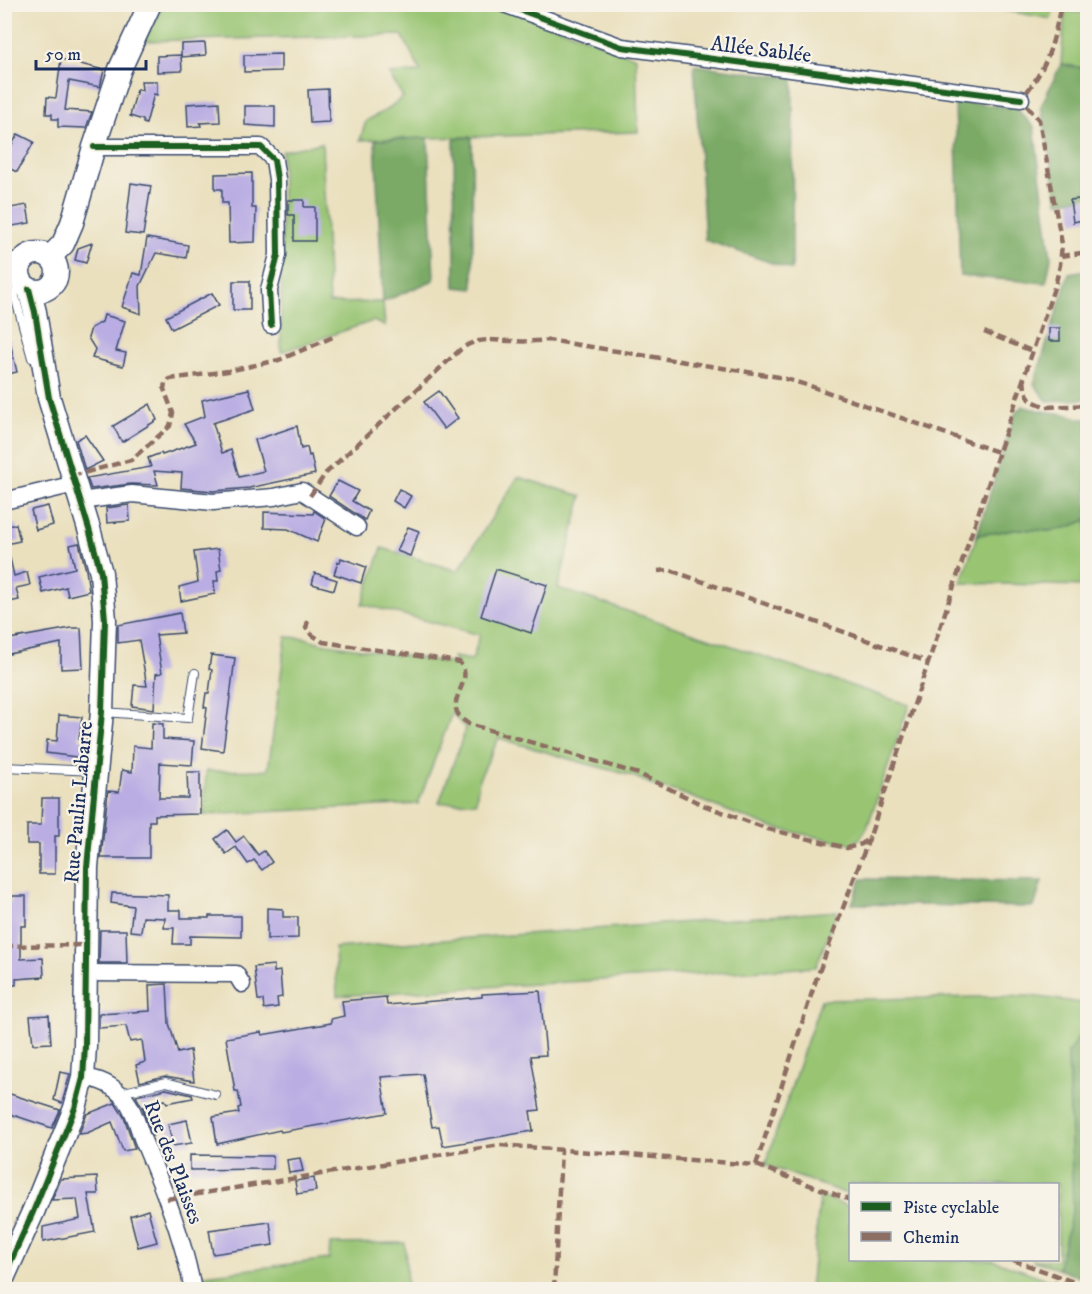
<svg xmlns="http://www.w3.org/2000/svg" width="1092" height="1294" viewBox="0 0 1092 1294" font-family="'IM FELL DW Pica',serif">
<rect width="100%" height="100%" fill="#f7f3e8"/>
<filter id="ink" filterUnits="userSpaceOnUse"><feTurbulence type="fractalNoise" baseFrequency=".0167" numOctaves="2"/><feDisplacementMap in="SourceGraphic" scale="12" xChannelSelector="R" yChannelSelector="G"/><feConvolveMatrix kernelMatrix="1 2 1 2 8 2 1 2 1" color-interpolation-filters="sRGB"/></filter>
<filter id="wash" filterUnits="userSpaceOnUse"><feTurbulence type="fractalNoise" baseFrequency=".008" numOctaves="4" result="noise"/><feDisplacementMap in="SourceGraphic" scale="24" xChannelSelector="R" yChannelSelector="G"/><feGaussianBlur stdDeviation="1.35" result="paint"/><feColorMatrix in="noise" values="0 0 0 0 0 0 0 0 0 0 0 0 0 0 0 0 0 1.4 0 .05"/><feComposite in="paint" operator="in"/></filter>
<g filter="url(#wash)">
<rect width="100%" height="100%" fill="#eae0be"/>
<g fill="#99c573" stroke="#5a7a68" stroke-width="1.5">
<polygon points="164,5 501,5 636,57 638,132 360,140 366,121 386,110 403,97 389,74 421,72 402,35 143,41"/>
<polygon points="974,5 1054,4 1054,5 1051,19"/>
<polygon points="1065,10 1087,14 1087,69 1061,64"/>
<polygon points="322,143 329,303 383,302 385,326 373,321 281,352 282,151"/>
<polygon points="518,477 582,496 558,588 909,705 867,828 860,839 850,844 770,827 678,792 657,787 633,776 576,761 499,738 479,779 476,802 439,803 466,728 460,723 452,713 418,804 204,815 206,771 268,770 286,637 305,638 321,643 453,663 458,666 453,657 472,660 480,635 362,604 382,548 458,571"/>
<polygon points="1087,520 1087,586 961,583 977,535 1018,529 1049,531 1069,527"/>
<polygon points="837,911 816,967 337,996 335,948"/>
<polygon points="1031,996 1082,1003 1086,1028 1068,1053 1074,1207 1058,1269 1032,1260 1058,1260 1058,1184 850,1184 850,1195 765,1165 821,1000"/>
<polygon points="820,1196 850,1207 850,1260 993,1260 1067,1286 1066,1290 810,1289"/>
<polygon points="405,1243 407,1289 200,1289 198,1276 329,1259 330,1244"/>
</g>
<g fill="#7aaa65" stroke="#4a6c62" stroke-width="1.5">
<polygon points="1061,64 1087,69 1088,196 1058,202 1041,106"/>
<polygon points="694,65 793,78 792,270 705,240"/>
<polygon points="955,101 1016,108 1034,127 1051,258 1046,283 960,276"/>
<polygon points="472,137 473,289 455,287 454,138"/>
<polygon points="428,138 434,280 383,302 375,140"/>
<polygon points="1087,270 1087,399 1047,401 1034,384 1069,273"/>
<path d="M1022,406C1037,411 1052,412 1068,415C1075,416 1080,420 1087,419V520L1069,527L1049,531L1020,529L977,535L1015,414Z"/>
<polygon points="861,879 1042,881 1034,907 852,904"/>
<polygon points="1082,1003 1088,1003 1087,1280 1058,1269 1073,1207 1068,1053 1085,1028"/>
</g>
<g id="blocks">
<g fill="#b9ade3">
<polygon points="205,43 206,55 181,57 181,44"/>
<polygon points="281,54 281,71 244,72 244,55"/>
<polygon points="181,55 182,71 157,72 157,56"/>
<polygon points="61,59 104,70 100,87 69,81 65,110 92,112 86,128 58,127 58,119 52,119 52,114 46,114 47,97 56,98"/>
<polygon points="141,81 157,81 157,95 154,94 146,124 143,123 143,120 130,116 137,89 142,90"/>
<polygon points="328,89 329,122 310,123 308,90"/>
<polygon points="219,102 220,122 200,123 201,126 188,127 187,104"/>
<polygon points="245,106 275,106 275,127 245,125"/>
<polygon points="18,134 34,142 17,172 4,166 4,159"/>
<polygon points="252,173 252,208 256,208 255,242 229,243 228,203 222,203 222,189 215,189 215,174"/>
<polygon points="131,183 151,186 143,235 125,233"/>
<polygon points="1088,198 1088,219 1073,222 1070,200"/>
<polygon points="288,200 304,200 304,207 315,207 315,241 294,241 294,215 288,215"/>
<polygon points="27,205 30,223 7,227 4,209"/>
<polygon points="147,238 188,245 186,258 156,253 140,286 141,314 122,307 133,273 141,275"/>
<polygon points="92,243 86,263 75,260 78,248"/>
<rect x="233" y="281" width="17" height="29"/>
<polygon points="212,293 219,305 172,329 166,317"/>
<polygon points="104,315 125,321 116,351 126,353 123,366 92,358 95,349 88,338 91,328 102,322"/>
<rect x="1049" y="328" width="11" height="13"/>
<polygon points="4,338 9,338 17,372 4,375"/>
<polygon points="249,389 255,409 213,423 222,453 231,450 239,477 264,471 255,440 297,426 301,449 307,447 309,456 311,455 315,474 249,488 213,491 181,488 182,473 154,471 158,485 131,484 91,489 87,478 151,467 148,458 161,453 162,455 196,443 184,424 205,416 202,400"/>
<polygon points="439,391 458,418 444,429 424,402"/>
<polygon points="150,404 157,420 122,442 113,426"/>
<polygon points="85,435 103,461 85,470 76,440"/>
<polygon points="338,481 358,491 352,501 369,511 365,520 329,496"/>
<polygon points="399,489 411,496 404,508 393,501"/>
<polygon points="129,505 130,521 107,523 106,508"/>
<polygon points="48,506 53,525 36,530 31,510"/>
<polygon points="314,511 326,519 317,542 288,529 264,528 264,512 313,514"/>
<polygon points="16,524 20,541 6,544 4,527"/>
<polygon points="408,527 419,531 410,556 397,551"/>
<polygon points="79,543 86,570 89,591 68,596 66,587 43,593 39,577 75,568 70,545"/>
<polygon points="218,549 221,570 217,571 218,581 214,581 215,594 181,601 179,587 198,582 194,552"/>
<polygon points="4,558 10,558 14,576 27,572 30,585 16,588 19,600 4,603"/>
<polygon points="341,558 366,567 361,583 334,574 338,562 340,562"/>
<polygon points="496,569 547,585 531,633 481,616"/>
<polygon points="315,573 337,580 334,590 312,584"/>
<polygon points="180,613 183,633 156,635 162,673 156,674 154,709 132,706 134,685 147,686 139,640 118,643 118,625"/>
<polygon points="71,628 81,628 83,668 61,669 61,643 4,655 4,640"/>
<polygon points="211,655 235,658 223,751 202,748 207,708 204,707 206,693 209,693 212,670 209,669"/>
<polygon points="59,715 82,717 79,739 86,740 84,758 46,753 47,740 57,741"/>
<polygon points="152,723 163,724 163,739 194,741 192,765 160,763 159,798 188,798 187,772 200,772 200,814 155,815 155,821 149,821 149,858 101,858 108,791 119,792 122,770 132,772 133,746 151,748"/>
<polygon points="42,798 59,798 59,836 55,836 55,874 39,874 39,844 27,844 27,825 41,825"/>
<polygon points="227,830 236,842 244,836 258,855 264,851 272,862 262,870 254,860 248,864 236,847 226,854 215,839"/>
<polygon points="112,893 168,895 168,910 181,910 181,918 209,918 209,916 241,916 241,937 190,936 190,944 173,944 174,928 164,928 165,918 143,917 141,932 130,931 133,906 111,903"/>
<polygon points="12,896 26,896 26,926 21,926 21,959 43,958 44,977 16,979 16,985 4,985 4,903 11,903"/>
<polygon points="267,908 283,909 283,917 298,917 298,938 267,939"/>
<polygon points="100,930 126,930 127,963 99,963"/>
<polygon points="274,965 274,972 280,971 282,997 277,998 278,1007 264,1009 263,1000 258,1000 254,967"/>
<polygon points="167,984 169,1023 178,1053 190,1050 194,1081 165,1076 140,1082 136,1065 145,1062 142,1040 130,1042 126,1026 99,1028 99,1014 150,1011 149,985"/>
<polygon points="540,991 546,1055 531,1056 540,1110 530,1111 533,1131 443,1146 439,1126 432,1127 423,1074 381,1077 387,1113 281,1132 280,1130 217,1144 213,1117 239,1113 238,1108 241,1107 238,1091 235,1091 226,1038 261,1032 262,1035 331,1023 331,1019 344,1016 342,1001 386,997 387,1005 482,997 482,994"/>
<polygon points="49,1015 51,1043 33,1044 30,1016"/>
<polygon points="60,1072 70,1074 62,1103 54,1100"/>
<polygon points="166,1089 192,1095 193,1098 167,1103 165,1100 143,1107 156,1134 152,1136 143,1109 136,1096"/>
<polygon points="4,1092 60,1110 52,1128 4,1112"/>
<polygon points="115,1103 124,1117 135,1149 123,1151 112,1122 87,1133 79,1134 87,1114"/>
<polygon points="187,1120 192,1143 173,1146 168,1124"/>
<polygon points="190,1155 273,1156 273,1169 190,1170"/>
<polygon points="300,1158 303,1171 289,1173 287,1160"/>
<polygon points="97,1177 98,1194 88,1194 95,1232 43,1242 43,1227 80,1219 77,1199 52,1200 61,1179"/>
<polygon points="314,1178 316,1191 297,1194 295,1181"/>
<polygon points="148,1210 157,1242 138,1247 130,1216"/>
<polygon points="270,1222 273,1245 213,1254 209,1230"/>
</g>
</g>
</g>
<g filter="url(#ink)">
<use href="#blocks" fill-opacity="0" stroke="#3a4a6c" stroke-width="1.5"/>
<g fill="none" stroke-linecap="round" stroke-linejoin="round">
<defs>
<g id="lane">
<polyline points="23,283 14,293 32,358"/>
<polyline points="103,712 188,718 195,673"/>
<polyline points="4,767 96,771"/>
<polyline points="120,1093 166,1082 216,1095"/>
</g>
<g id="street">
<polyline points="504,4 622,47 1021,99"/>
<polyline points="94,147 261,147 274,160 277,179 278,255 269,290 271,325"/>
<polyline points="4,257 20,266"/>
<polyline points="4,501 75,484"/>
<polyline points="80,501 132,494 213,502 274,497 302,491 357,527"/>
<polyline points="85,973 236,974 242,984"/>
<path d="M83,1078C101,1078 114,1086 126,1100C134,1110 138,1126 142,1138C163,1187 183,1237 193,1290"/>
</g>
<g id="secondary">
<circle cx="38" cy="272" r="19"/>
<polyline points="50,257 63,244 72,223 94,147 120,69 150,4"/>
<polyline points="4,1276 33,1212 75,1108 83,1078 85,1046 87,867 102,712 105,620 101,573 89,529 49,398 35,312 29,289"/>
</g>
</defs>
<use href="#lane" stroke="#3a4a6c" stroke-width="10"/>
<use href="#street" stroke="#3a4a6c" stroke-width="19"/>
<use href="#secondary" stroke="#3a4a6c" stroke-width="25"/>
<use href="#lane" stroke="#fff" stroke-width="8"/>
<use href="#street" stroke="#fff" stroke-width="16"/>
<use href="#secondary" stroke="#fff" stroke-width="22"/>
<g stroke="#8d6e63" stroke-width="4.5" stroke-dasharray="9 4.5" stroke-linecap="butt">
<polyline points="1061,256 1088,252"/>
<polyline points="984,332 1032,351"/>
<polyline points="1024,379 1025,389 1030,400 1046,407 1088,405"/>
<polyline points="72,476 131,460 170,426 173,413 164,389 165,383 170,379 228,371 279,360 333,337"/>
<path d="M310,496L326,473L461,349C479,336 493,341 513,341C525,342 536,341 548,340L779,377L810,386L998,452"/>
<polyline points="658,571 670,570 928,662"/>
<path d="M308,621L306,628L311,634L323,642L459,662C479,682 435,704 469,724L639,774L703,805L768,829L847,848L862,844L870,836"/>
<polyline points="4,946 85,945"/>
<path d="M756,1165L816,980L870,836L1056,282L1060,265L1062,244L1039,120L1021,99C1048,67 1053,45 1061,4"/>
<polyline points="167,1199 500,1145 756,1165 850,1200"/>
<polyline points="1013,1260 1088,1287"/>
<polyline points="554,1290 561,1150"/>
<polyline points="1054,1290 1058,1276"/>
</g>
<defs>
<g id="cycleway">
<polyline points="504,4 622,47 1021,99"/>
<polyline points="94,147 261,147 274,160 277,179 278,255 269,290 271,325"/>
<polyline points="4,1276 33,1212 75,1108 83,1078 85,1046 87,867 102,712 105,620 101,573 89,529 49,398 35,312 29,289"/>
</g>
</defs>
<use href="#cycleway" stroke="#f7f3e8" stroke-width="10"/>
<use href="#cycleway" stroke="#1b5e20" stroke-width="6"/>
</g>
</g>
<g text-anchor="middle" stroke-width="4.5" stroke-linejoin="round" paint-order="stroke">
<g font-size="21" fill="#1b2f5e" stroke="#f7f3e8">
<text transform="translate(761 49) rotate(7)" y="7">Allée Sablée</text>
<text transform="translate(78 802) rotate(-85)" y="7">Rue Paulin Labarre</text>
<text transform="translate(174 1162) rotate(69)" y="7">Rue des Plaisses</text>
</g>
</g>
<rect width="1092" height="1294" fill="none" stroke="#f7f3e8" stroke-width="24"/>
<rect x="849" y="1183" width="210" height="78" fill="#f7f3e8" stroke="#9fa5b1" stroke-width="1.5"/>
<rect x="861" y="1202" width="30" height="9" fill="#1b5e20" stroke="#9fa5b1" stroke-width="1.5"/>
<text x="903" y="1213" font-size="18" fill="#1b2f5e">Piste cyclable</text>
<rect x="861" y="1232" width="30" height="9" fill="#8d6e63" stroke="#9fa5b1" stroke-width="1.5"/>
<text x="903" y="1243" font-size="18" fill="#1b2f5e">Chemin</text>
<path d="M36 60v9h110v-9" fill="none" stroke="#1b2f5e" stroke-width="3"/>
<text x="45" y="60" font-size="18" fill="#1b2f5e" stroke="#f7f3e8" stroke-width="4.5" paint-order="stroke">50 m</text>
</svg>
